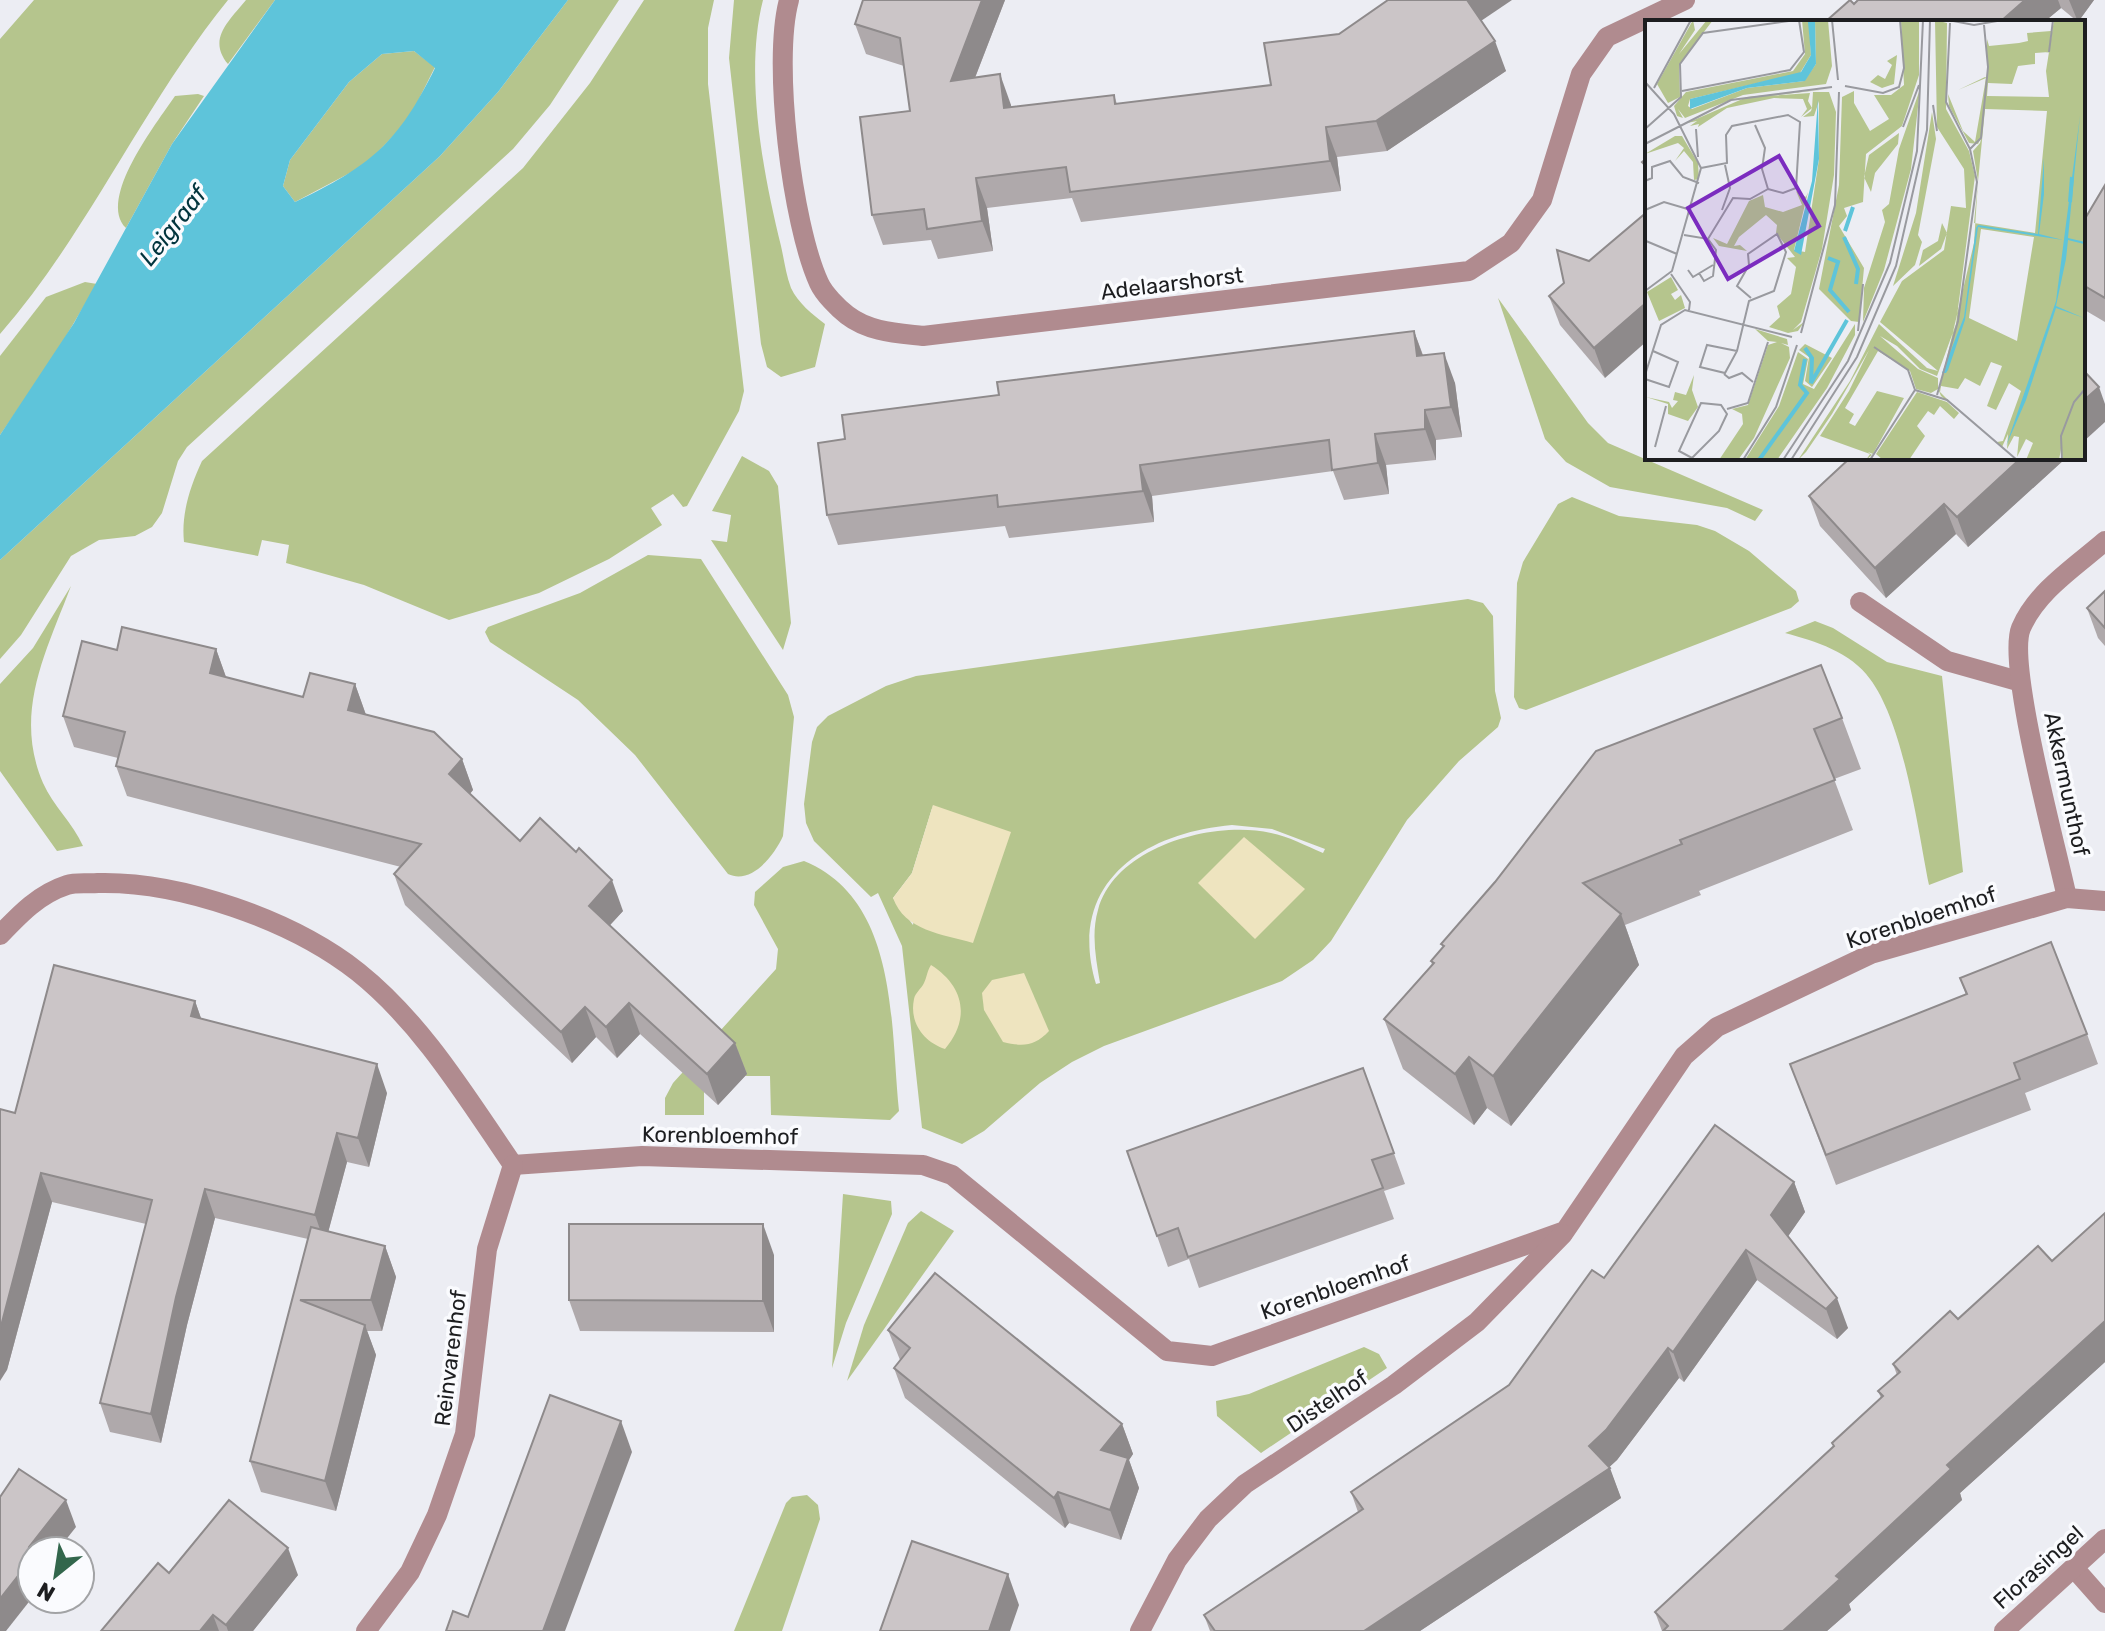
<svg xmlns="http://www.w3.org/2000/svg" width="2105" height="1631" viewBox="0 0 2105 1631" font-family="Rubik,sans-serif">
<rect width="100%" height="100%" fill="#ecedf3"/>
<g fill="#b5c58d" fill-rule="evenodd">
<path d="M34,0H228C143,105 88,233 0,334V39Z"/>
<path d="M246,0H275L228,64C207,39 229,21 246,0Z"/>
<polygon points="568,0 619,0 550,105 513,149 187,447 178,461 162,513 152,527 135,536 99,540 71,556 21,635 0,659 0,560 440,156 498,92"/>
<path d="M644,0H714L708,28V84L744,391L739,411L687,506L683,507L673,494L651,508L662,525L609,559L539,593L449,620L364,585L286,563L289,545L262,540L258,556L184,542C181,514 190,487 202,461L523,168L590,83Z"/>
<path d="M734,0H763C744,74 763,173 781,246C784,259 786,275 791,288C798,303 812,314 825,324L815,367L781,377L767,367L761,344L729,58Z"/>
<polygon points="414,51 435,67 408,121 365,165 295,202 283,186 290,160 349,82 382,54"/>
<path d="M198,94L204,96L172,144L126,228C97,199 156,124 175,96Z"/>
<polygon points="85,282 97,284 50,363 0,435 0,356 46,297"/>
<polygon points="1498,298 1588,423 1608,443 1763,510 1755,521 1727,508 1610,487 1566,462 1545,439"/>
<polygon points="742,456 769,471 778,486 791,623 783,650 711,540 727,542 731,515 712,511"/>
<polygon points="1572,497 1619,516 1697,525 1715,531 1749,551 1796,591 1799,601 1791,608 1526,710 1519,708 1514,697 1517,583 1523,562 1558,504"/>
<path d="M648,555L701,559L788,695L794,717L783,836C774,856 751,885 728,874L635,755L578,700L490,642L485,632L488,627L580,593Z"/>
<path d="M71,586C46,652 13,713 43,783C53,806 73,823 83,846L57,851L0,771V684L33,648Z"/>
<path d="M1468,599L1483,603L1493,616L1495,691L1501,718L1498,727L1459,761L1407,820L1331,941L1313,960L1282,981L1104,1046L1072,1062L1040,1083L984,1131L962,1144L922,1128L902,946L878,893L871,897L814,841L806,823L804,804L812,742L817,727L828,716L886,686L916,676ZM933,805L913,925L893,898L912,873ZM1232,825L1272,829L1325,849L1323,853C1306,846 1288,836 1271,833C1214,820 1115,846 1098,910C1091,934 1096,959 1100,983L1096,984C1066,884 1142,833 1232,825Z"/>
<path d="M1815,621L1833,628L1887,662L1942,676L1963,872L1929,885C1918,830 1904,724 1870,679C1851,652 1815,641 1785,633Z"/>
<path d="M804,861C899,900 890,1025 899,1111L890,1120L771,1115L770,1076H704V1115H665V1098L673,1083L776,969L778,949L754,905L755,892L783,867Z"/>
<polygon points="843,1194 891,1201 892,1214 846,1323 832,1368"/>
<polygon points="921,1211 954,1231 847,1381 864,1325 908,1223"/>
<polygon points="1364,1347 1379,1354 1387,1368 1261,1453 1217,1416 1216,1401 1249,1394"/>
<polygon points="807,1495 818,1505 820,1519 782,1631 734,1631 786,1503 792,1497"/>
</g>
<g fill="#eee4bf">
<path d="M933,805L1011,832L973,943C942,934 905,931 893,898L912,873Z"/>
<polygon points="1244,837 1305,889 1255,939 1198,883"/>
<path d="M931,965C964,986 971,1018 945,1049C924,1042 909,1023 914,999C915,993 921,989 924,983C927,977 927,971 931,965Z"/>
<path d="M1024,973L1049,1031C1035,1046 1023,1047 1003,1042L984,1010L982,993L992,980Z"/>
</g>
<path fill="#5ec4da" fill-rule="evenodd" d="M275,0H568L498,92L440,156L0,560V435L74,323L172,144ZM414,51L435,68C398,143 371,166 295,202L283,186L290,160L349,82L382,54Z"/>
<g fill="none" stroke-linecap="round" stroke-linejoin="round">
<g stroke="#b08b8f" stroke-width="20">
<path d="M789,0C772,62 792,224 819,283C824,294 838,308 847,315C869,332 897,333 923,336L1469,271L1511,243L1542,200L1581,74L1607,37L1685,0"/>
<polyline points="1860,602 1947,661 2018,681"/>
<path d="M2067,898C2057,850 2006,664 2021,628C2037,591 2075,567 2105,541"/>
<path d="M0,935C20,914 39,894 67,885C76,882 88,884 98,883C180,881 292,920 358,972C422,1023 467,1098 513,1165"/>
<polyline points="513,1165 642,1156 923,1165 952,1175 1167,1351 1212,1356 1565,1231 1684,1056 1717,1027 1871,954 2067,898 2105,901"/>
<polyline points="2074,1568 2105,1603"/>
<polyline points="366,1631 410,1572 437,1515 465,1434 487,1249 513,1165"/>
<polyline points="1140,1631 1177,1560 1208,1519 1245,1484 1394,1385 1477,1322 1563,1234"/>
<polyline points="2004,1631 2105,1539"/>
</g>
</g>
<g fill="#afa9ab">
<polygon points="863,0 1005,0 975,78 1011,105 1011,107 1114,95 1117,104 1271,85 1481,21 1506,71 1387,151 1337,157 1341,191 1081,222 1072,198 987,208 993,251 938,259 931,240 883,245 872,215 910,111 904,66 866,54 855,24"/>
<polygon points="1858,0 2094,0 2078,22 2061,8 2044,22 1825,22"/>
<polygon points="2105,185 2105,322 2083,309 2083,222"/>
<polygon points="1589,261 1605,378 1560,325 1549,296"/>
<polygon points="1414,331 1423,355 1455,383 1462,437 1436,440 1436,460 1386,465 1389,494 1344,500 1333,471 1152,496 1154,522 1009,538 1005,526 838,545 827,515 845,439 999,395"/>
<polygon points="2066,458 1968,547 1956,534 1886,598 1820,526 1809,496"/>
<polygon points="2105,591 2105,646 2098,638 2087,608"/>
<polygon points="216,649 226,677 303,697 355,684 366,715 462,759 473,790 470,794 520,841 623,911 610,925 735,1043 747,1074 718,1105 640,1034 617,1058 596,1037 572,1063 405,905 394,874 401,867 127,796 116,766 118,758 74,747 63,716 117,650"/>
<polygon points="1842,718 1861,769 1834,779 1853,830 1699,891 1701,895 1625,925 1639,965 1511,1126 1487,1108 1474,1125 1403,1069 1384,1019 1432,965 1431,961 1443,947 1441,944 1495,882 1596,751"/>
<polygon points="1960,978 2087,1034 2098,1064 2025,1093 2031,1110 1836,1185 1790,1064 1966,995"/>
<polygon points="195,1001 201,1018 387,1093 369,1167 347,1162 328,1232 385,1246 396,1277 382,1331 367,1331 376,1355 336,1511 261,1492 250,1461 308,1239 215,1218 187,1325 161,1443 110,1432 100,1403 146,1224 52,1202 7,1370 15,1113"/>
<polygon points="1363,1068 1405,1184 1384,1191 1394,1219 1199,1288 1189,1259 1168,1267 1127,1151"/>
<polygon points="1794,1182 1805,1212 1788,1236 1848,1328 1837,1339 1757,1280 1684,1382 1679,1378 1617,1460 1609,1467 1621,1498 1420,1631 1210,1631 1204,1615 1358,1512 1351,1492 1509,1385 1604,1278"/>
<polygon points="2105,1213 2105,1362 1960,1493 1962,1500 1849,1604 1851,1610 1827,1631 1662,1631 1655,1612 1834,1447 1832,1443 1881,1398 1878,1391 1897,1375 1893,1364 1958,1319 2052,1261"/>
<polygon points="774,1255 774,1332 580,1331 569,1300"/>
<polygon points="888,1330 1122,1424 1133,1454 1129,1460 1139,1488 1121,1540 1069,1523 1065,1528 905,1398 894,1368 900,1360"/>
<polygon points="169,1573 298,1575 253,1631 101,1631"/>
</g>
<g fill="#8e8a8b">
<polygon points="982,0 1005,0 962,111 951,81"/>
<polygon points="1466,0 1512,0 1475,25"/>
<polygon points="2025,0 2058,0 2061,8 2044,22 2000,22"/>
<polygon points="2069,0 2094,0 2078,22"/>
<polygon points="1495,41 1506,71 1387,151 1376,121"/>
<polygon points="1000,74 1011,105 1015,138 1004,108"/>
<polygon points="1326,127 1337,157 1341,191 1330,161"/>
<polygon points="976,178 987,208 993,251 982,221"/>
<polygon points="1647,302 1647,341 1605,378 1594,348"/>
<polygon points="1414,331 1425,362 1417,356"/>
<polygon points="1444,353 1455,383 1462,437 1451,407"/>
<polygon points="2099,387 2105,404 2105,422 2083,442 2083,401"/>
<polygon points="1425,410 1436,440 1436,460 1425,429"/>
<polygon points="1375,434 1386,465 1389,494 1378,463"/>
<polygon points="2021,458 2066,458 1968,547 1957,517"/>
<polygon points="1140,465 1152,496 1154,522 1143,491"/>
<polygon points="1944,504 1956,534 1886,598 1875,568"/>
<polygon points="216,649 227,680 210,673"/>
<polygon points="355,684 366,715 348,710"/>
<polygon points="462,759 473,790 460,805 449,774"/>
<polygon points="612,880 623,911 600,936 589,906"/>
<polygon points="1621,914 1639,965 1511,1126 1493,1076"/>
<polygon points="195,1001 205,1030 191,1016"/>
<polygon points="629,1003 640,1034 617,1058 606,1027"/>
<polygon points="585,1007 596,1037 572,1063 561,1032"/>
<polygon points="735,1043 747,1074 718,1105 707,1074"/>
<polygon points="1469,1057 1487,1108 1474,1125 1455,1074"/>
<polygon points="377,1064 387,1093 369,1167 358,1138"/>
<polygon points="337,1133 347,1162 325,1244 315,1215"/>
<polygon points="41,1173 52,1202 7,1370 0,1381 0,1330"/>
<polygon points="1794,1182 1805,1212 1782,1245 1771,1215"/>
<polygon points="205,1189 215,1218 187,1325 161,1443 151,1414 176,1297"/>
<polygon points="763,1224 774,1255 774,1332 763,1301"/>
<polygon points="385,1246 396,1277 382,1331 371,1300"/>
<polygon points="1746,1250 1757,1280 1684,1382 1673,1352"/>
<polygon points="1837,1298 1848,1328 1837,1339 1826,1309"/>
<polygon points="2105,1321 2105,1362 1960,1493 1962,1500 1849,1604 1851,1610 1827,1631 1783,1631 1947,1465"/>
<polygon points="365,1325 376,1355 336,1511 325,1481"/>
<polygon points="1668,1348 1679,1378 1617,1460 1603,1473 1610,1468 1621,1498 1420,1631 1364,1631 1589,1446"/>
<polygon points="621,1421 632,1452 565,1631 543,1631"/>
<polygon points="1122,1424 1133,1454 1129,1460 1139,1488 1121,1540 1110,1510 1101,1450"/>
<polygon points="1058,1492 1069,1523 1065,1528 1054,1498"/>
<polygon points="66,1500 76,1527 57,1551 32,1551 29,1547"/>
<polygon points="288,1548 298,1575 253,1631 228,1631 226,1625"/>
<polygon points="32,1558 32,1598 6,1631 0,1631 0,1599"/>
<polygon points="1008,1574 1019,1605 1010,1631 989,1631"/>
<polygon points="213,1615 219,1631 200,1631"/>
</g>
<g fill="#cbc5c7" stroke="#8e8a8b" stroke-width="2">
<polygon points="863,0 982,0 951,81 1000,74 1004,108 1114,95 1115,104 1271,85 1264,43 1339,34 1388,0 1467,0 1495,41 1376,121 1326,127 1330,161 1070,192 1066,167 976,178 982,221 927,229 924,209 872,215 860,117 910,111 900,38 855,24"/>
<polygon points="1850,0 1854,4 1858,0 2025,0 2000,22 1825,22"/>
<polygon points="1647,158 1647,167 1642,162"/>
<polygon points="2105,185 2105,298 2083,285 2083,222"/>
<polygon points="1647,212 1647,302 1594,348 1549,296 1564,283 1557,250 1589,261"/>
<polygon points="1414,331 1417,356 1444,353 1451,407 1425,410 1425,429 1375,434 1378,463 1332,470 1329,440 1140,465 1143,491 998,507 997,495 827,515 818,443 845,439 842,415 999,395 997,382"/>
<polygon points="2083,370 2099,387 2083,401"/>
<polygon points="1850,458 2021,458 1957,517 1944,504 1875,568 1809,496"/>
<polygon points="2105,591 2105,628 2087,608"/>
<polygon points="122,627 216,649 210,673 303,697 310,673 355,684 348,710 434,732 462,759 449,774 520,841 540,818 576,852 579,848 612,880 589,906 735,1043 707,1074 629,1003 606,1027 585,1007 561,1032 394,874 421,844 116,766 125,732 63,716 82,641 117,650"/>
<polygon points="1821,665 1842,718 1814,729 1835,780 1680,840 1682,844 1583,883 1621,914 1493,1076 1469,1057 1455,1074 1384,1019 1434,963 1431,961 1444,946 1441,944 1495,882 1596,751"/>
<polygon points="2051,942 2087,1034 2014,1063 2020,1079 1826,1155 1790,1064 1967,994 1960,978"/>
<polygon points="54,965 195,1001 191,1016 377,1064 358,1138 337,1133 315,1215 205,1189 176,1297 151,1414 100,1403 152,1200 41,1173 0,1330 0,1109 15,1113"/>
<polygon points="1363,1068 1394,1153 1372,1160 1383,1188 1188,1257 1178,1228 1157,1236 1127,1151"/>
<polygon points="1715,1125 1794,1182 1771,1215 1837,1298 1826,1309 1746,1250 1673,1352 1668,1348 1606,1430 1589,1446 1610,1468 1364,1631 1215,1631 1204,1615 1363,1509 1351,1492 1509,1385 1592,1270 1604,1278"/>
<polygon points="2105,1213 2105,1321 1947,1465 1951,1469 1836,1576 1840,1579 1783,1631 1663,1631 1668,1626 1655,1612 1834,1446 1832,1443 1883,1396 1878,1391 1900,1372 1893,1364 1950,1311 1958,1319 2038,1246 2052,1261"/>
<polygon points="569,1224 763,1224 763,1301 569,1300"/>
<polygon points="311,1227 385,1246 371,1300 300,1300 365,1325 325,1481 250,1461"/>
<polygon points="935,1273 1122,1424 1101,1450 1128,1458 1110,1510 1058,1492 1054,1498 894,1368 910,1348 888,1330"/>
<polygon points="550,1395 621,1421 543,1631 446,1631 453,1611 468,1617"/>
<polygon points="19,1469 66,1500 29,1547 34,1551 32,1551 32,1558 0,1599 0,1497"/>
<polygon points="229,1500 288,1548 226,1625 213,1615 200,1631 101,1631 158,1563 169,1573"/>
<polygon points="912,1541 1008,1574 989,1631 880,1631"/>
</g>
<g text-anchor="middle" stroke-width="7" stroke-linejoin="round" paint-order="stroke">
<g font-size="22" fill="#1d1e20" stroke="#fafbfe">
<text transform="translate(1172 283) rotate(-7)" y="8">Adelaarshorst</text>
<text transform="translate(2067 784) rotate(78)" y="8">Akkermunthof</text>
<text transform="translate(1921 917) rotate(-18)" y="8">Korenbloemhof</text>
<text transform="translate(720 1135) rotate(1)" y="8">Korenbloemhof</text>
<text transform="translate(1335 1287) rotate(-19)" y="8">Korenbloemhof</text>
<text transform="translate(450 1358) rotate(-83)" y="8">Reinvarenhof</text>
<text transform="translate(1327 1401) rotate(-34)" y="8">Distelhof</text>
<text transform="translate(2038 1567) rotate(-42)" y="8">Florasingel</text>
</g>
<g font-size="24" font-style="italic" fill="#01343d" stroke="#fafbfe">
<text transform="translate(173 226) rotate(-52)" y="8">Leigraaf</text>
</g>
</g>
<g transform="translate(1645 20)">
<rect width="440" height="440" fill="#ecedf3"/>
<path d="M48,0L50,10L34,34L62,0H68L34,45L35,77L23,83L12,64ZM157,0H164L166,35L155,53L45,79L43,86L47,89L102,68L159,61L171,44L170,0H183L187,46L181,64L98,75L40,98L33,89L38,98L32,96L29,86L41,72L148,51L160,34ZM256,0H274V55L257,106L221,134L218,182L199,188L202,196L194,206L219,248L214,302L206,301L174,269L194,165L197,77L209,71V83L225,111L244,99L229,75H246L259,65ZM290,0L302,3L301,89L324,131L330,156L311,304L292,356L275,349L252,326L235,316L273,349L293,358V369L286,373L271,369L265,351L233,331L200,388L209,394L204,403L210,406L232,371L259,378L228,434L223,432L227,435L221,440L225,434L175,416L204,371L224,330L187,394L161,432L153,440L205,361L234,304L282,348L293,351L235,302L257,261L299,230L306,186L321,188L319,149L292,107ZM409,0H440V440H418L416,429L414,440H381L388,423L381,419L372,437L374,417L369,416L362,429L363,414L357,427L352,422L358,421L376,371L364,363L351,390L342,386L357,346L346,342L335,366L320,358L313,369L296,366L295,372L311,388L296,376L294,371L329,223L333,161L328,131L335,123L337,116L333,124L324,123L304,86L303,74L318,111L330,122L341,58L313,70L340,57L342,58V19L344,26L374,23L383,21L382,13L406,11L404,32L390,33V44L373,46L367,64L343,63L342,76L404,77L401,51ZM340,89L402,91L390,213L329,203ZM336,209L389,217L372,321L324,298ZM252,35L249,64L237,68L225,62L233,55L240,59L247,45L242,41ZM183,69L124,76L165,73L163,81L167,88L168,72H184L191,92L189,155L177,229L156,302L148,310L159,302L153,311L143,313L124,307L135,297L132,286L146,274L151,247L142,238L150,237L131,213L132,205L121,195L94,217L89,226L95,225L102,231L74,226L68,218L82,224L104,181L118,175L120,187L138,192L157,185L151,171L161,177L163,172L149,230L160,232L174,139V81L169,96L158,97L166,91L167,88L156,97L162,89L158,79L129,78L82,88L53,107L54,104L45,106L52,101L42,103L102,77ZM275,69L266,149L239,250L218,302L219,268L240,202L237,190L244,184L254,129ZM287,92L291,119L273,215L277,222L270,245L248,266L271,193ZM254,113L253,124L230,153L226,172L219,157L224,135ZM30,116H37L53,143L54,159L49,160L48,142L39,131L30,141L39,128L33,123L0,134ZM297,203L302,213L296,229L274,246L278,230L293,221ZM26,257L33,270L26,274L30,280L36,275L40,288L14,301L2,272ZM210,304V315L182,368L132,440H100L134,386L153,332L163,339L158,364L169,369ZM110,309L142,319L143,325L136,323L144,327L145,338L109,418L93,440H74L98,404L97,394L87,389L103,385L123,325L132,322L123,321ZM160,324L187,338L167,367L160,361L164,337L154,330ZM49,355L47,370L53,387L43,401L23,394V384L1,377L24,382L27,388L33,381L28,380L30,372L41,375ZM272,372L302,382L314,393L309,399L295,386L289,395L283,391L272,406L280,416L264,440H238L231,434Z" fill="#b5c58d" fill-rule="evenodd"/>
<path d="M170,0L171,44L160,61L102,68L45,89V79L156,52L166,35L163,2ZM173,79L174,139L156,235L149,231L167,161ZM435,96L423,218L440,222V237L439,224L423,220L421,239L411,286L439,298L411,288L381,380L361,426L411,281ZM399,138V174L394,214L418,220L333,207L320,300L303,350L301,353H297L319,297L331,208L333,205L393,214Z" fill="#5ec4da"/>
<path fill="none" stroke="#5ec4da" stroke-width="4" d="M425,182L427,157M200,211L208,187M199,217L213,249L211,264M183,238L193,242L185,270L204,292M160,328L167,338L166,363L202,300M114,440L162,373L155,365L160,339"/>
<path fill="none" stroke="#999a9f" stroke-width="2" d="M187,0L193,60M303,0L329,5L358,0M404,32L408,0M0,62L29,94L56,148L27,251L0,271M200,66L238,73L254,67L259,48L255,0M9,68L46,0M37,71L145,50L159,32L154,0M288,85L292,111M110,105L120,128L117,149L123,169M258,107L274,65M0,109L36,77L35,44L58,13L151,0M51,109L53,137M0,124L86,80L187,67M325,129L336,118L343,47L339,5M56,148L82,143L81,115L87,106L143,95L155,102L151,168L138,173L123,169M0,161L7,158V147L25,141L38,157L54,163M0,190L19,182L46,190M77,190L85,168L80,145M39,215L63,219L88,178L105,179L123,169M1,221L32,234M43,250L48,257L68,245M54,253L59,261L68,256L71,230L63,219M26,254L45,282L44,290M213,311L218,264M156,313L190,185L194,72M229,327L263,350L270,370M92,331L62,325L55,347L80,353L92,331L104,281L129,271L141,232L132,214L103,234L104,245L92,266L106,278M79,354L84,358L97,353L108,362M0,355L16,305L40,290L147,317M0,359L24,367L33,342L8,331M292,375L313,301L332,162L325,129L301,82L305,3M56,383L76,385L82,394L74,411L47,438L34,431ZM82,389L103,383L123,322M10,427L21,386M98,440L131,387L152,325M138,440L203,341L245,243L272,131L278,0M146,440L212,337L251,246L282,110L285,0M225,440L270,370L302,380L372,440M417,440L416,416L429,382L440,369"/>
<path fill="#7b2cbf" fill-opacity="0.15" stroke="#7b2cbf" stroke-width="4" d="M134,136L174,206L83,259L43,188Z"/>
<rect width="440" height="440" fill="none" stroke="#1d1e20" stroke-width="4"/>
</g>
<g transform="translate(56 1575) rotate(210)"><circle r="38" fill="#fafbfe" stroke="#a2a3a5" stroke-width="2"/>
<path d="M0-6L14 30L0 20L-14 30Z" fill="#32664c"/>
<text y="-12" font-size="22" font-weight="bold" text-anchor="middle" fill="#1d1e20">N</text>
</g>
</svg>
